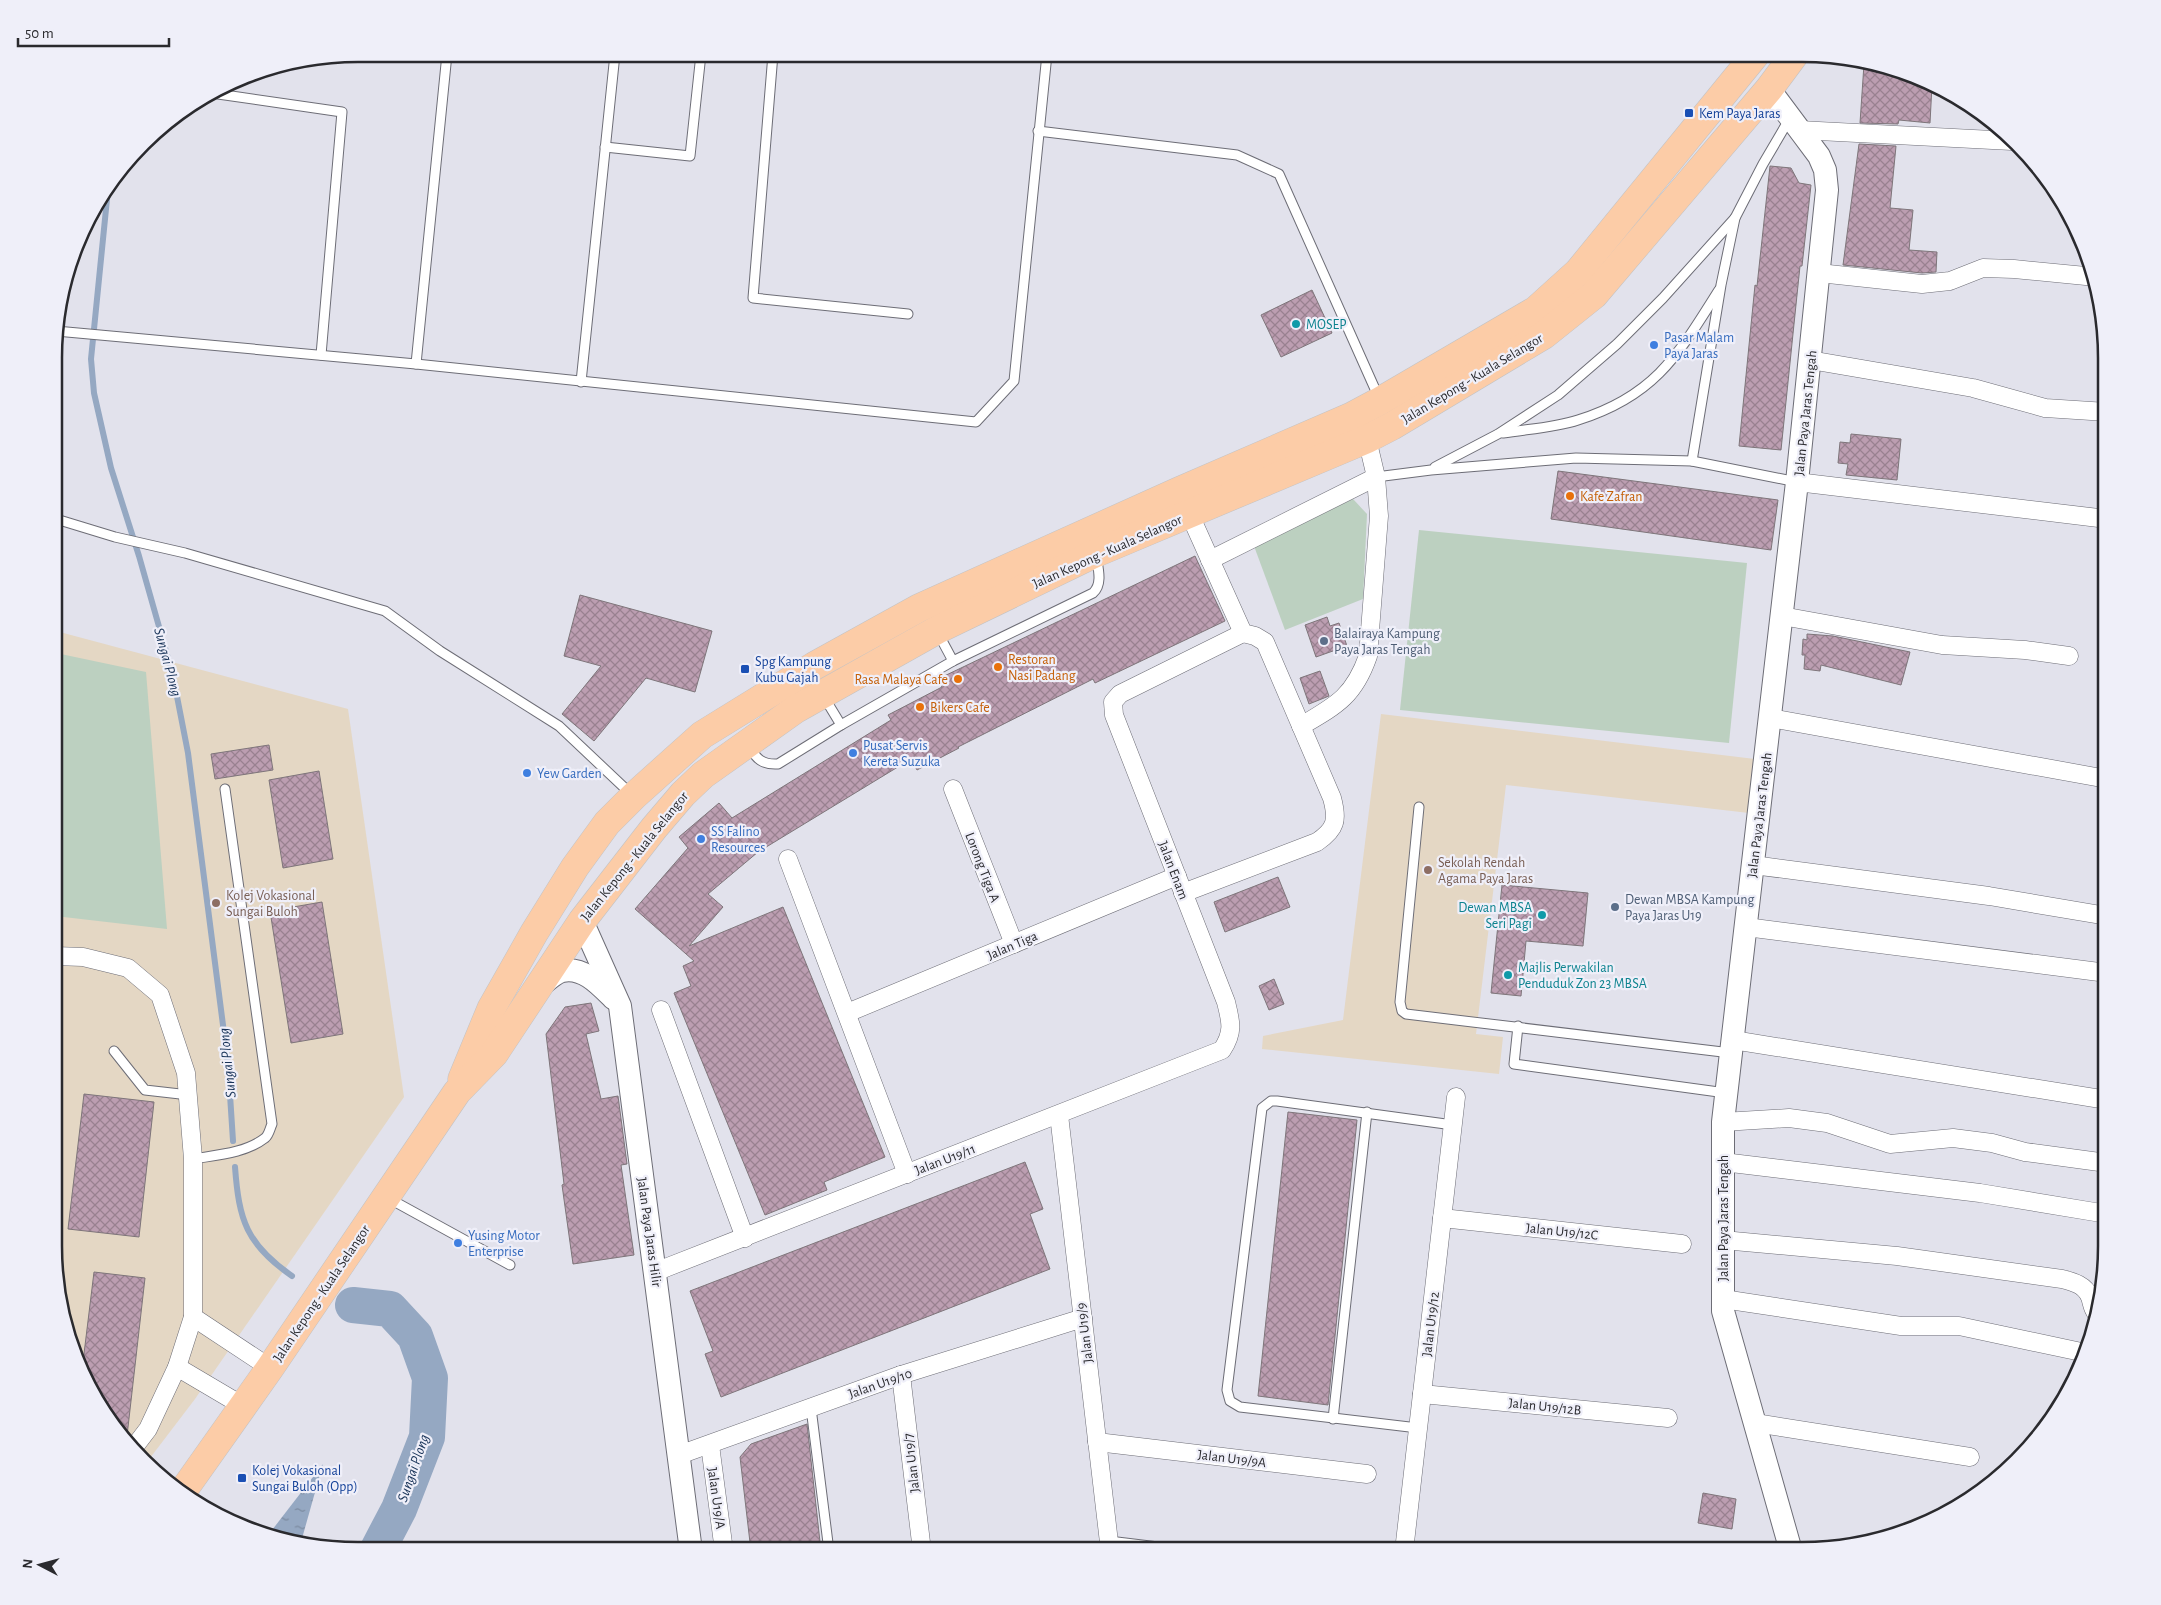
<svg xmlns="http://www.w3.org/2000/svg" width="2161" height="1605" viewBox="0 0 2161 1605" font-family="'Alegreya Sans',sans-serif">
<defs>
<pattern id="water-ripples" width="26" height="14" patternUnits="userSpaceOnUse" patternTransform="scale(1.25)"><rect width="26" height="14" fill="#95a8c2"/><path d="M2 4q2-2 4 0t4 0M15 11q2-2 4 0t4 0" fill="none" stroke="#7a899e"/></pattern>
<pattern id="building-cross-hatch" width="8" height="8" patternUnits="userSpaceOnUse" patternTransform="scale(1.25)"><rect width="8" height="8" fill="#bc9eb1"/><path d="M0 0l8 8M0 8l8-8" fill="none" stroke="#998190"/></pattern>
</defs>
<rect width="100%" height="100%" fill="#e2e2ec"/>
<g fill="#e4d7c4">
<polygon points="56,631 348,709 404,1097 195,1399 147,1462 85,1382 54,1267"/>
<polygon points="1381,714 1755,759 1749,813 1506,785 1476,1034 1503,1037 1499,1074 1262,1049 1263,1036 1343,1020"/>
</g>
<g fill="#bcd0c0">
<polygon points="1353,499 1367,514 1363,599 1285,630 1254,546"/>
<polygon points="1419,530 1747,563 1729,743 1400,710"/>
<polygon points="56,653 146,672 167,929 55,916"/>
</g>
<polygon fill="url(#water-ripples)" points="323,1464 301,1542 269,1535 269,1534"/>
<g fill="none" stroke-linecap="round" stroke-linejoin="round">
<g stroke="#95a8c2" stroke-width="6">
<polyline points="108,189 91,359 94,393 111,468 139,556 173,676 188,753 228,1064 233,1141"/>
<path d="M235,1167C239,1220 246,1244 292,1276"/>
</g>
<polyline stroke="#95a8c2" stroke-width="36" points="353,1305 390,1309 415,1336 430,1378 427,1437 399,1509 377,1551"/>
</g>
<g fill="url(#building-cross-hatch)" stroke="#7e757a">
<polygon points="1864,64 1919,77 1932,85 1930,123 1899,120 1898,124 1860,123"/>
<polygon points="1859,144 1896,146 1890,208 1913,210 1909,250 1937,252 1936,272 1922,273 1843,265"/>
<polygon points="1770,166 1791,168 1799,183 1811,185 1802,266 1800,266 1781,450 1739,446 1755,285 1757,286"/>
<polygon points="1312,290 1332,333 1281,357 1261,315"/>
<polygon points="1851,434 1901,439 1897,480 1846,475 1848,464 1838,463 1840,442 1850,443"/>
<polygon points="1558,471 1778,500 1771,550 1551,519"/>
<polygon points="1195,556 1225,621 1095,683 1093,679 958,747 959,748 917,770 911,759 758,852 708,894 723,907 689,946 783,907 885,1157 824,1182 827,1190 765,1215 674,993 691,986 683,966 694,961 635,909 688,848 679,837 719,803 732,818 891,720 888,715 942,687 938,679"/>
<polygon points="580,595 712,631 695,692 646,678 594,741 562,714 601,666 564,656"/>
<polygon points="1327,617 1330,626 1339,623 1347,646 1316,657 1305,625"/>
<polygon points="1807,634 1833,636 1910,652 1901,685 1821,665 1820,671 1804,669 1805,655 1802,655 1803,639 1807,640"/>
<polygon points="1320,671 1329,696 1309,704 1300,678"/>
<polygon points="269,745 273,770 215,779 211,754"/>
<polygon points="319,771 333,859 283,868 269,780"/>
<polygon points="1278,877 1290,907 1225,932 1214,902"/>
<polygon points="1502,885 1588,893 1583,946 1526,941 1521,996 1491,993"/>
<polygon points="322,902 343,1034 291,1043 270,911"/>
<polygon points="1274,979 1284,1004 1269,1010 1259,986"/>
<polygon points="591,1003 599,1031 586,1034 601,1099 618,1096 627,1164 621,1165 634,1255 573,1264 562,1185 564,1184 546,1034 565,1007"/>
<polygon points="84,1094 154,1102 139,1237 68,1229"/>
<polygon points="1288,1112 1357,1120 1328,1405 1258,1396"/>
<polygon points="1025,1162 1043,1209 1030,1214 1050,1269 721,1397 705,1354 713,1351 690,1291"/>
<polygon points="94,1272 145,1278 127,1436 85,1382 82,1370"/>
<polygon points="807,1424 821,1551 751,1551 740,1457 751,1444"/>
<polygon points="1703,1493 1736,1499 1732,1529 1698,1523"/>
</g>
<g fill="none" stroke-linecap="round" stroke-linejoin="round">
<defs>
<g id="service">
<polyline points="773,54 753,298 908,314"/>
<polyline points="218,94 342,112 321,355"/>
<polyline points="1038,131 1237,155 1279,174 1379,398"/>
<polyline points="605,147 690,156 701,54"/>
<polyline points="56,331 416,364 976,422 1014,381 1047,54"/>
<polyline points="416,364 447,54"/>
<polyline points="581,382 615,54"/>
<path d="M1503,433C1527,429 1554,428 1578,420C1655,396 1678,355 1719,290"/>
<polyline points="1692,461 1721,285 1735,218 1763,164 1790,118"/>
<polyline points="1435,467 1498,434 1558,395 1617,344 1663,298 1735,218"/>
<polyline points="1376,477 1431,470 1576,458 1692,461 1797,482"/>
<polyline points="56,519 115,537 185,553 385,611 440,651 559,726 631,794"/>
<polyline points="938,633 953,661"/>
<polyline points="824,697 841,725"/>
<path d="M748,746C757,759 762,765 778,764L841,725L953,661L1093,593C1103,584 1098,568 1096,555"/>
<polyline points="1419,807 1400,1002 1402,1011 1406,1014 1731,1053"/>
<polyline points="1518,1026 1514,1064 1726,1093"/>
<polyline points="114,1051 145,1090 189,1095"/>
<path d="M193,1159C217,1155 246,1153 265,1138C269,1135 270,1128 272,1124L225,789"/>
<polyline points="388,1198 510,1265"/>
<polyline points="811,1408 829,1551"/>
<polyline points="1333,1419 1367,1112"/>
<polyline points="1418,1428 1240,1407 1230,1401 1227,1390 1262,1108 1271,1101 1277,1101 1453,1125"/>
<polyline points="1109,1541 1191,1551"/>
</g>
<g id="minor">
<polyline points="1799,130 2012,141"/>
<polyline points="1819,273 1922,284 1950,281 1983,268 2014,269 2096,277"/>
<polyline points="1810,360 1973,388 2045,408 2107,412"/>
<polyline points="1797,482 2107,519"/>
<polyline points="1210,560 1376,477"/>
<polyline points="1782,616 1942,645 2025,650 2069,656"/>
<polyline points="1770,718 2107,779"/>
<path d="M1301,726C1337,705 1354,696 1368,656L1379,516L1376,477L1367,439"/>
<polyline points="953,789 1014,944"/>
<polyline points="788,859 907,1174"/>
<polyline points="1753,865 1989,896 2107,916"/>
<path d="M1183,893L1317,842C1336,829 1338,820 1332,798L1265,642L1255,636L1243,633L1190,515"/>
<polyline points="1746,927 2107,973"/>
<polyline points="55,956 83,957 128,968 160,995 186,1073 193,1159 193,1317 177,1367 148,1429 135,1446"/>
<polyline points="661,1010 745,1238"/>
<polyline points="847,1013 1177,876"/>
<polyline points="1733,1040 2107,1100"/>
<polyline points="1059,1115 1110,1551"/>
<polyline points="1723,1122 1789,1118 1827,1123 1890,1144 1953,1138 1992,1143 2025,1152 2107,1163"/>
<polyline points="1723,1162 1980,1193 2107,1214"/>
<polyline points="1442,1218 1682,1244"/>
<path d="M1723,1240L1897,1256L2062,1279C2074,1282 2085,1285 2090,1297C2092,1303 2092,1308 2096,1313"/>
<path d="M655,1272L1222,1050C1234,1032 1231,1022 1226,1002L1114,715L1113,702L1120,694L1243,633"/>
<polyline points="1723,1299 1901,1326 1959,1326 2086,1353"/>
<polyline points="193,1317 270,1368"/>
<polyline points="177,1367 243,1406"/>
<polyline points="901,1375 922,1551"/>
<polyline points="1422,1394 1668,1418"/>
<polyline points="1755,1423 1970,1457"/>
<polyline points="1097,1442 1367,1474"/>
<polyline points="710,1445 724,1551"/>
<polyline points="679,1455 901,1375 1083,1318"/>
<polyline points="1404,1551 1456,1097"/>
</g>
<g id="tertiary">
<polyline points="1769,89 1819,156 1825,170 1827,190 1797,482 1723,1122 1723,1311 1791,1551"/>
<polyline points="582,921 620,1006 691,1551"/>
<path d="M539,987C545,982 555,973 562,971C583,966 600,985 613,998"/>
</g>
<g id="trunk">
<polyline points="462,1079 491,1009 534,933 575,867 607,823 634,796 702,735 814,666 919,608 1179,491 1352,416 1380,401 1536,310 1578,272 1756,54"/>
<polyline points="183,1491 270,1368 457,1092 494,1054 582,921 654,828 683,794 703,775 796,709 937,630 1096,553 1367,439 1392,426 1544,335 1594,295 1769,89 1795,54"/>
</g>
</defs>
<use href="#service" stroke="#6d6d76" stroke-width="11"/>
<use href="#minor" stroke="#6d6d76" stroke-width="19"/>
<use href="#tertiary" stroke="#6d6d76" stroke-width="24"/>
<use href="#trunk" stroke="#c3c3c4" stroke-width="29"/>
<use href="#service" stroke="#fff" stroke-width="9"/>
<use href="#minor" stroke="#fff" stroke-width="18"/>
<use href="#tertiary" stroke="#fff" stroke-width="22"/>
<use href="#trunk" stroke="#fccca7" stroke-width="28"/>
</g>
<g fill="#1a4fb4" stroke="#efeff9" stroke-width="2">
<rect x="1684" y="108" width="10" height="10" rx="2.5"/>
<rect x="740" y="664" width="10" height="10" rx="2.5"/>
<rect x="237" y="1473" width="10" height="10" rx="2.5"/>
</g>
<g fill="#0f9aa8" stroke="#efeff9" stroke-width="2">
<circle cx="1296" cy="324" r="5"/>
<circle cx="1542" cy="915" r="5"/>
<circle cx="1508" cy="975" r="5"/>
</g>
<g fill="#3f7fe0" stroke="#efeff9" stroke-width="2">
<circle cx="1654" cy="345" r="5"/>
<circle cx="853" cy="753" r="5"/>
<circle cx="527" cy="773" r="5"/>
<circle cx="701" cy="839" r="5"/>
<circle cx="458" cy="1243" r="5"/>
</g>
<g fill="#e8710a" stroke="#efeff9" stroke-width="2">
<circle cx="1570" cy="496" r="5"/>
<circle cx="998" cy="667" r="5"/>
<circle cx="958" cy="679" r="5"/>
<circle cx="920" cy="707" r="5"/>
</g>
<g fill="#5c6f8a" stroke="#efeff9" stroke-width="2">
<circle cx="1324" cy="641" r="5"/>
<circle cx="1615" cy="907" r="5"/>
</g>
<g fill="#8d6e63" stroke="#efeff9" stroke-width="2">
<circle cx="1428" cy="870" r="5"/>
<circle cx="216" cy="903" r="5"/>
</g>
<g text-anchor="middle" stroke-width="4.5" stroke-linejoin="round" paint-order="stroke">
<g font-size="14" fill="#164399" stroke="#efeff9" text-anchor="start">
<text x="1699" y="118">Kem Paya Jaras</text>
<text x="755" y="666">Spg Kampung<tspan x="755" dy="16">Kubu Gajah</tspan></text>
<text x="252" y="1475">Kolej Vokasional<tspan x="252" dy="16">Sungai Buloh (Opp)</tspan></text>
</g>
<g font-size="14" fill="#0d838f" stroke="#efeff9" text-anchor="start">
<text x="1306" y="329">MOSEP</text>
<text x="1532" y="912" text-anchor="end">Dewan MBSA<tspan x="1532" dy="16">Seri Pagi</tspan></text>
<text x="1518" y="972">Majlis Perwakilan<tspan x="1518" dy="16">Penduduk Zon 23 MBSA</tspan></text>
</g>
<g font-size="14" fill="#366cbe" stroke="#efeff9" text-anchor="start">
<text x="1664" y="342">Pasar Malam<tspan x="1664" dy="16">Paya Jaras</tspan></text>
<text x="863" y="750">Pusat Servis<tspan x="863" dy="16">Kereta Suzuka</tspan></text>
<text x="537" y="778">Yew Garden</text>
<text x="711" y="836">SS Falino<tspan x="711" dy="16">Resources</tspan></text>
<text x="468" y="1240">Yusing Motor<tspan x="468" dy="16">Enterprise</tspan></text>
</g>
<g font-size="14" fill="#2a2a2e" stroke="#efeff9">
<text transform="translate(1472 378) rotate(-31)" y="5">Jalan Kepong - Kuala Selangor</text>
<text transform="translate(1805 413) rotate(-84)" y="5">Jalan Paya Jaras Tengah</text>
<text transform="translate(1107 551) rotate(-24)" y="5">Jalan Kepong - Kuala Selangor</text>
<text transform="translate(1759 815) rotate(-83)" y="5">Jalan Paya Jaras Tengah</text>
<text transform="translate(634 856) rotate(-51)" y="5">Jalan Kepong - Kuala Selangor</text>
<text transform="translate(983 867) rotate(69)" y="5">Lorong Tiga A</text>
<text transform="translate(1174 870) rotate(69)" y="5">Jalan Enam</text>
<text transform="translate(1012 945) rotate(-23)" y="5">Jalan Tiga</text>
<text transform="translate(945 1159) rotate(-21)" y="5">Jalan U19/11</text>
<text transform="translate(1723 1218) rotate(-90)" y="5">Jalan Paya Jaras Tengah</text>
<text transform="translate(1562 1231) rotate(6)" y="5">Jalan U19/12C</text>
<text transform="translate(650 1232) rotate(82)" y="5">Jalan Paya Jaras Hilir</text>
<text transform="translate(321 1293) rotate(-56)" y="5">Jalan Kepong - Kuala Selangor</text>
<text transform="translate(1430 1324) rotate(-83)" y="5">Jalan U19/12</text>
<text transform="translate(1084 1333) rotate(-97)" y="5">Jalan U19/9</text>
<text transform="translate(880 1383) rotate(-19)" y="5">Jalan U19/10</text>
<text transform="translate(1545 1406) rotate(6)" y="5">Jalan U19/12B</text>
<text transform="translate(1232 1458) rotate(7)" y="5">Jalan U19/9A</text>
<text transform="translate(911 1463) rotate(-97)" y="5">Jalan U19/7</text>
<text transform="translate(717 1498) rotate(82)" y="5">Jalan U19/A</text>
</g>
<g font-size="14" fill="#c56008" stroke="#efeff9" text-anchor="start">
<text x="1580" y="501">Kafe Zafran</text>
<text x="1008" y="664">Restoran<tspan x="1008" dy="16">Nasi Padang</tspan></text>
<text x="948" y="684" text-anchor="end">Rasa Malaya Cafe</text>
<text x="930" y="712">Bikers Cafe</text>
</g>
<g font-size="14" fill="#4e5e75" stroke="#efeff9" text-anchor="start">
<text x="1334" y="638">Balairaya Kampung<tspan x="1334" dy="16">Paya Jaras Tengah</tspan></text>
<text x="1625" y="904">Dewan MBSA Kampung<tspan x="1625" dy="16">Paya Jaras U19</tspan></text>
</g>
<g font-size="14" fill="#785e54" stroke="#efeff9" text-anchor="start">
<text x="1438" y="867">Sekolah Rendah<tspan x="1438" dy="16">Agama Paya Jaras</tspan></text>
<text x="226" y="900">Kolej Vokasional<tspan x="226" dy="16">Sungai Buloh</tspan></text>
</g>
<g font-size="15" font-style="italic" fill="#183358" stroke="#efeff9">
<text transform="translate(168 662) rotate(75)" y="5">Sungai Plong</text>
<text transform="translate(227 1063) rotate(-96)" y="5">Sungai Plong</text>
<text transform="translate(413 1468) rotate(-71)" y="5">Sungai Plong</text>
</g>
</g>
<path d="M0 0H2161V1605H0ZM358 62H1802A296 296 0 0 1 2098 358V1246A296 296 0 0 1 1802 1542H358A296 296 0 0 1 62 1246V358A296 296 0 0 1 358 62Z" fill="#efeff9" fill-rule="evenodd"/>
<path fill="none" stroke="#2a2a2e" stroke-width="2.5" d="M358 62H1802A296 296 0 0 1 2098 358V1246A296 296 0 0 1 1802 1542H358A296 296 0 0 1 62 1246V358A296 296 0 0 1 358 62Z"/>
<g transform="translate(40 1565) rotate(276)" stroke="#efeff9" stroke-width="4" paint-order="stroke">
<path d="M0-4L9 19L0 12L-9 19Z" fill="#2a2a2e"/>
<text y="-8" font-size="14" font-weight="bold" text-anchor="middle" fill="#2a2a2e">N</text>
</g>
<path d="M18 38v8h151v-8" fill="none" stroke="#2a2a2e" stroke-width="2.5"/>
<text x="25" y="38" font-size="15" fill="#2a2a2e" stroke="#efeff9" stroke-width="4" paint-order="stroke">50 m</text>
</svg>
